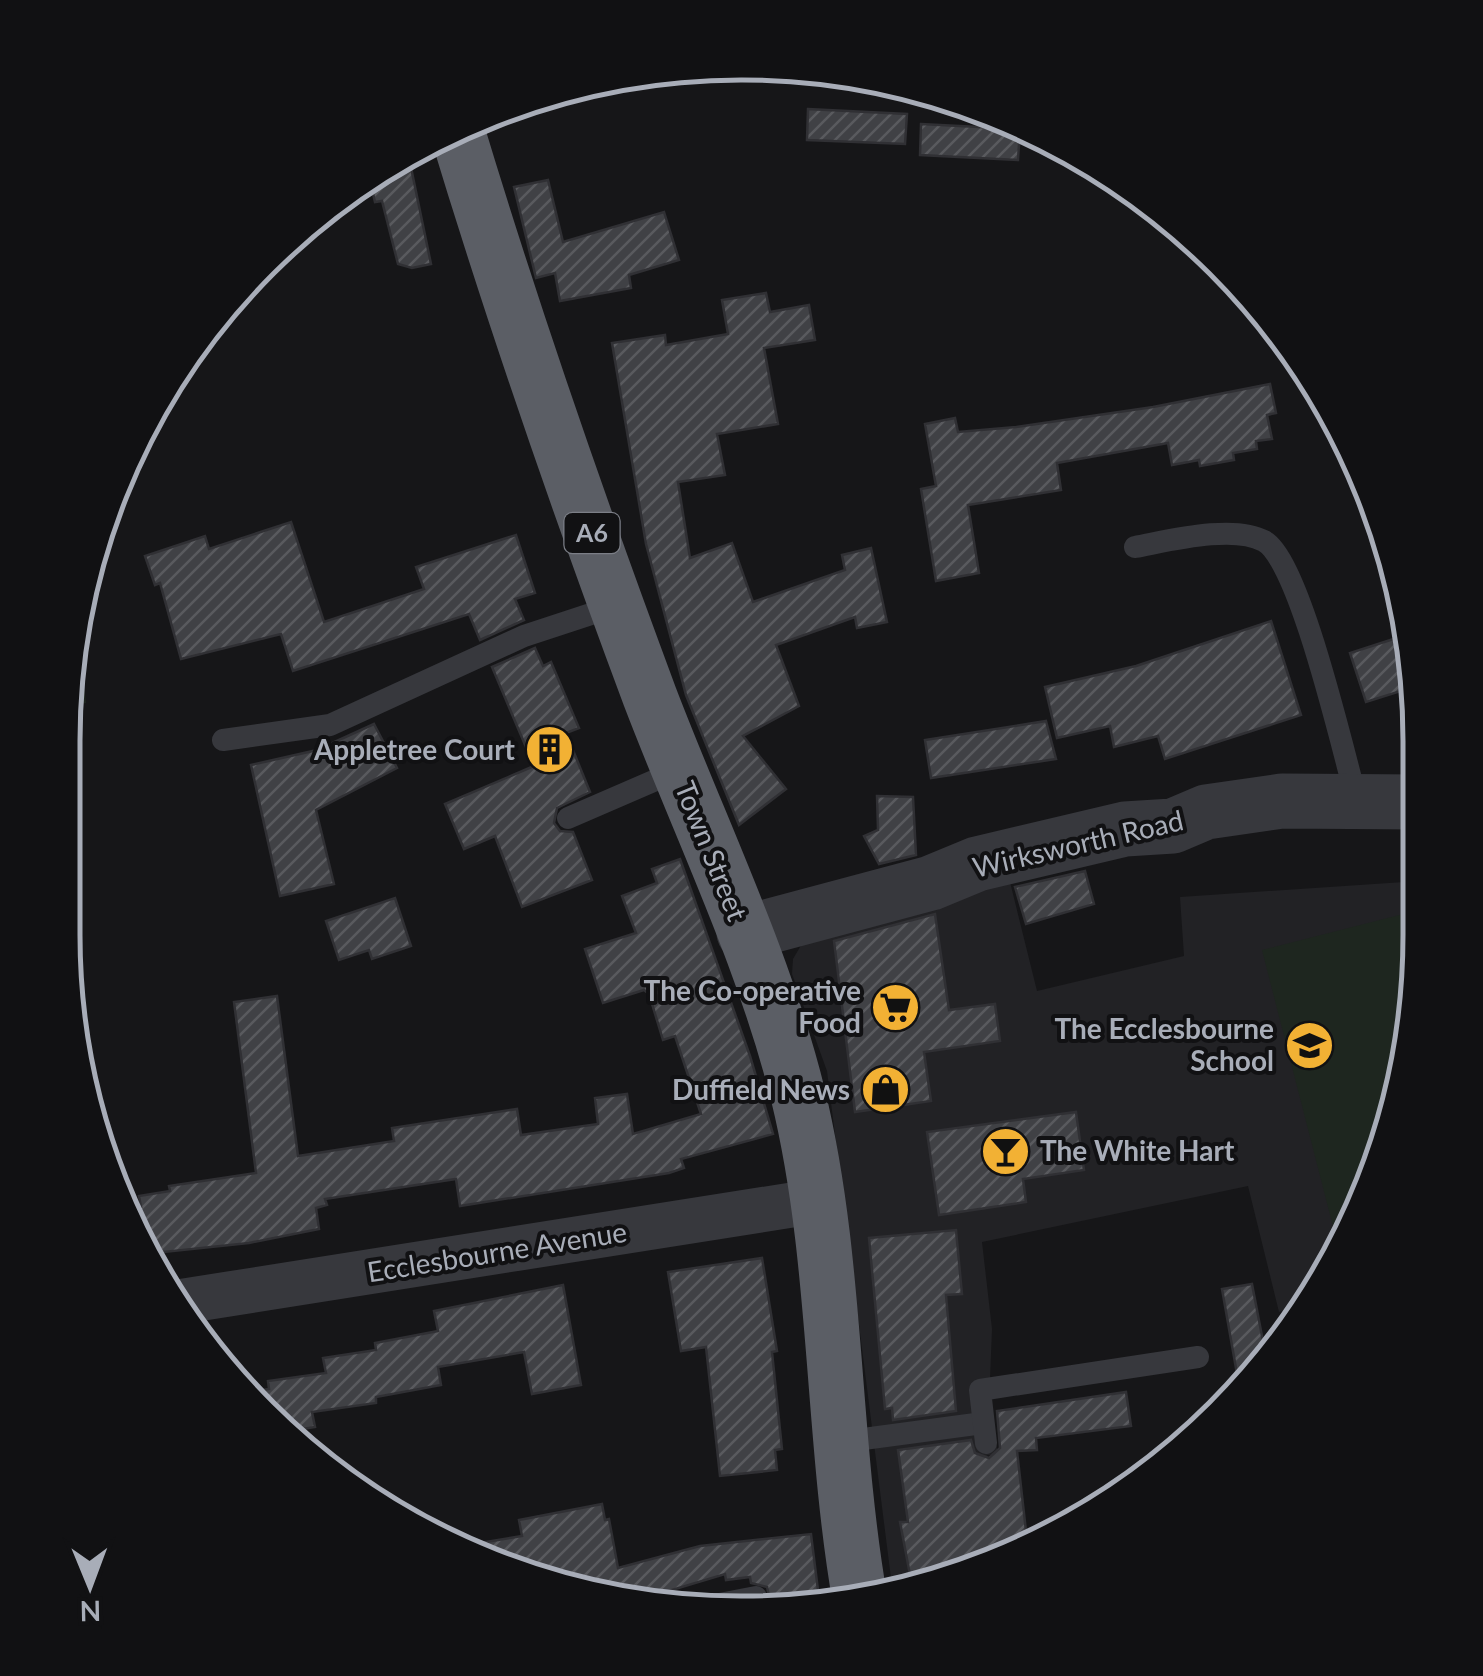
<svg xmlns="http://www.w3.org/2000/svg" width="1483" height="1676" viewBox="0 0 1483 1676" font-family="Lato,sans-serif">
<defs>
<pattern id="grass-tufts" width="24" height="20" patternUnits="userSpaceOnUse" patternTransform="scale(2.5)"><rect width="24" height="20" fill="#1e261f"/><path d="M3 7l-1-3M5 7V3M7 7l1-3M15 17l-1-3M17 17v-4M19 17l1-3" fill="none" stroke="#3c433d"/></pattern>
<pattern id="building-hatch" width="6" height="6" patternUnits="userSpaceOnUse" patternTransform="scale(2.5)"><rect width="6" height="6" fill="#404145"/><path d="M-1 1l2-2M0 6l6-6M5 7l2-2" fill="none" stroke="#595a5e"/></pattern>
</defs>
<rect width="100%" height="100%" fill="#161618"/>
<polygon fill="#222225" points="1419,881 1419,979 1398,1110 1351,1234 1307,1305 1279,1312 1248,1186 982,1242 992,1329 989,1404 998,1454 985,1456 997,1560 918,1590 893,1594 827,1071 792,974 793,959 803,942 1010,882 1037,991 1184,956 1180,897"/>
<polygon fill="url(#grass-tufts)" points="75,616 86,703 72,705"/>
<polygon fill="#1e261f" points="1419,910 1419,979 1398,1110 1351,1234 1337,1242 1262,950"/>
<g fill="url(#building-hatch)" stroke="#303034" stroke-width="2.5">
<polygon points="808,109 907,114 905,144 807,140"/>
<polygon points="921,124 1020,129 1018,160 920,155"/>
<polygon points="408,153 431,264 412,268 398,264 382,201 375,202 369,177"/>
<polygon points="548,180 563,242 664,212 679,260 629,275 631,288 560,301 555,273 536,278 514,187"/>
<polygon points="766,293 770,312 809,305 815,340 764,348 778,424 717,434 725,475 678,482 690,558 732,543 753,602 845,570 842,555 871,548 887,622 857,628 855,617 776,645 799,706 743,736 786,789 739,825 686,695 646,544 612,343 665,335 666,345 728,334 722,300"/>
<polygon points="1270,384 1276,413 1267,415 1272,439 1256,441 1257,449 1233,453 1234,460 1200,466 1199,460 1172,465 1168,443 1057,463 1061,490 968,505 979,573 936,581 921,489 936,486 925,424 955,418 958,432 1016,427 1153,407"/>
<polygon points="291,522 324,622 424,589 416,567 516,535 535,593 515,599 524,620 480,640 469,614 293,671 281,634 181,659 160,583 155,585 145,556 205,536 209,549"/>
<polygon points="1271,621 1301,715 1165,759 1158,736 1114,747 1110,726 1057,738 1045,687 1136,666"/>
<polygon points="1409,634 1417,686 1366,702 1350,653"/>
<polygon points="535,648 543,666 551,662 579,728 566,733 590,792 557,808 554,823 560,831 573,832 592,880 522,907 495,836 464,849 445,804 534,766 492,667"/>
<polygon points="1046,721 1056,759 931,778 925,740"/>
<polygon points="374,724 397,768 316,810 334,884 280,896 251,765 317,750"/>
<polygon points="877,796 913,797 916,855 879,864 864,836 878,830"/>
<polygon points="680,859 750,1056 773,1134 681,1159 684,1168 669,1173 460,1206 456,1179 325,1199 327,1205 316,1208 319,1229 249,1243 145,1254 123,1210 141,1207 139,1196 170,1191 169,1186 256,1173 234,1002 277,996 298,1156 394,1141 392,1128 517,1109 521,1135 598,1124 595,1098 627,1094 633,1134 701,1114 675,1036 663,1040 649,994 644,990 603,1003 585,949 636,933 622,896 657,883 652,869"/>
<polygon points="1085,871 1094,904 1026,924 1015,887"/>
<polygon points="395,898 411,946 372,959 369,950 339,960 326,921"/>
<polygon points="935,914 949,1010 995,1004 1000,1041 924,1052 931,1101 855,1112 834,941"/>
<polygon points="1076,1112 1084,1170 1023,1179 1026,1202 939,1215 927,1132"/>
<polygon points="956,1230 962,1294 946,1295 956,1411 893,1420 892,1408 885,1409 869,1238"/>
<polygon points="762,1258 777,1351 772,1352 782,1449 775,1450 777,1470 720,1476 706,1347 681,1351 668,1272"/>
<polygon points="1252,1284 1267,1362 1240,1391 1222,1289"/>
<polygon points="563,1285 581,1385 532,1394 524,1352 438,1367 441,1385 376,1397 376,1403 312,1412 315,1427 284,1432 242,1393 269,1389 268,1381 326,1373 323,1358 376,1350 375,1343 438,1331 434,1311"/>
<polygon points="1126,1392 1131,1426 1036,1438 1037,1450 1017,1451 1028,1549 913,1591 900,1522 908,1522 898,1450 971,1440 975,1453 989,1458 1000,1448 997,1411"/>
<polygon points="602,1504 605,1520 609,1519 618,1568 700,1546 811,1534 820,1606 762,1611 770,1601 767,1587 751,1583 750,1577 726,1580 725,1574 665,1592 657,1604 644,1603 633,1595 623,1596 624,1602 610,1601 481,1562 456,1547 522,1536 519,1520"/>
</g>
<g fill="none" stroke-linecap="round" stroke-linejoin="round">
<g stroke="#37383d" stroke-width="22">
<path d="M1135,547C1168,541 1233,524 1264,541C1300,560 1344,756 1357,801"/>
<polyline points="223,740 330,725 524,636 591,614 612,599"/>
<polyline points="568,818 679,770"/>
<polyline points="841,1442 983,1423"/>
<polyline points="986,1443 980,1390 1198,1357"/>
<polyline points="704,1607 756,1597"/>
</g>
<polyline stroke="#37383d" stroke-width="45" points="178,1302 817,1201"/>
<polyline stroke="#37383d" stroke-width="55" points="744,933 931,883 977,864 1125,829 1173,826 1206,812 1282,801 1419,802"/>
<path stroke="#5b5e65" stroke-width="55" d="M456,127C514,319 580,509 650,697C700,828 764,958 798,1095C838,1259 831,1433 860,1600"/>
</g>
<defs>
<symbol id="building-disc" viewBox="-11 -11 22 22"><circle r="9.5" fill="#f2b134" stroke="#111113"/><path d="M-4-6H4V6H1V3H-1V6H-4ZM-2.5-4.3h1.7v1.8h-1.7ZM.8-4.3h1.7v1.8H.8ZM-2.5-1h1.7V.8h-1.7ZM.8-1h1.7V.8H.8Z" fill="#111"/></symbol>
<symbol id="supermarket-disc" viewBox="-11 -11 22 22"><circle r="9.5" fill="#f2b134" stroke="#111113"/><path d="M-6-5.5h2.5l.6 2H6L4.5 2H-2.5L-4.4-4H-6ZM-1.5 3.2a1.3 1.3 0 1 0 .1 0ZM3 3.2a1.3 1.3 0 1 0 .1 0Z" fill="#111"/></symbol>
<symbol id="school-disc" viewBox="-11 -11 22 22"><circle r="9.5" fill="#f2b134" stroke="#111113"/><path d="M0-5L7-2L0 1L-7-2ZM-4 1L0 2.5L4 1V4Q0 6-4 4Z" fill="#111"/></symbol>
<symbol id="shop-disc" viewBox="-11 -11 22 22"><circle r="9.5" fill="#f2b134" stroke="#111113"/><path d="M-5-2.5h2.3a2.7 3.5 0 0 1 5.4 0H5L5.5 6h-11ZM-1.5-2.5h3a1.5 2.3 0 0 0-3 0Z" fill="#111"/></symbol>
<symbol id="bar-disc" viewBox="-11 -11 22 22"><circle r="9.5" fill="#f2b134" stroke="#111113"/><path d="M-6-5H6L.8 .8V4.5H3.5V6h-7V4.5H-.8V.8Z" fill="#111"/></symbol>
</defs>
<g fill-rule="evenodd">
<use href="#building-disc" x="522" y="722" width="55" height="55"/>
<use href="#supermarket-disc" x="868" y="980" width="55" height="55"/>
<use href="#school-disc" x="1282" y="1018" width="55" height="55"/>
<use href="#shop-disc" x="858" y="1062" width="55" height="55"/>
<use href="#bar-disc" x="978" y="1124" width="55" height="55"/>
</g>
<g text-anchor="middle" stroke-width="8" stroke-linejoin="round" paint-order="stroke">
<rect fill="#111113" stroke="#7b7e86" stroke-width="2.5" x="564.5" y="513" width="55" height="40" rx="8"/>
<g font-size="25" font-weight="bold" fill="#a8adb8">
<text x="592" y="542">A6</text>
</g>
<g font-size="28" font-weight="bold" fill="#a8adb8" stroke="#111113" text-anchor="end">
<text x="515" y="760">Appletree Court</text>
<text x="861" y="1001">The Co-operative<tspan x="861" dy="32">Food</tspan></text>
<text x="1274" y="1039">The Ecclesbourne<tspan x="1274" dy="32">School</tspan></text>
<text x="850" y="1100">Duffield News</text>
<text x="1040" y="1161" text-anchor="start">The White Hart</text>
</g>
<g font-size="28" fill="#a8adb8" stroke="#111113">
<text transform="translate(1078 844) rotate(-13)" y="10">Wirksworth Road</text>
<text transform="translate(711 851) rotate(68)" y="10">Town Street</text>
<text transform="translate(497 1252) rotate(-9)" y="10">Ecclesbourne Avenue</text>
</g>
</g>
<path d="M0 0H1483V1676H0ZM741 80H742A661 661 0 0 1 1403 741V935A661 661 0 0 1 742 1596H741A661 661 0 0 1 80 935V741A661 661 0 0 1 741 80Z" fill="#111113" fill-rule="evenodd"/>
<path fill="none" stroke="#a8adb8" stroke-width="5" d="M741 80H742A661 661 0 0 1 1403 741V935A661 661 0 0 1 742 1596H741A661 661 0 0 1 80 935V741A661 661 0 0 1 741 80Z"/>
<g transform="translate(90 1586) rotate(179)" stroke="#111113" stroke-width="8" paint-order="stroke">
<path d="M0-8L18 38L0 25L-18 38Z" fill="#a8adb8"/>
<text y="-15" font-size="28" font-weight="bold" text-anchor="middle" fill="#a8adb8">N</text>
</g>
</svg>
